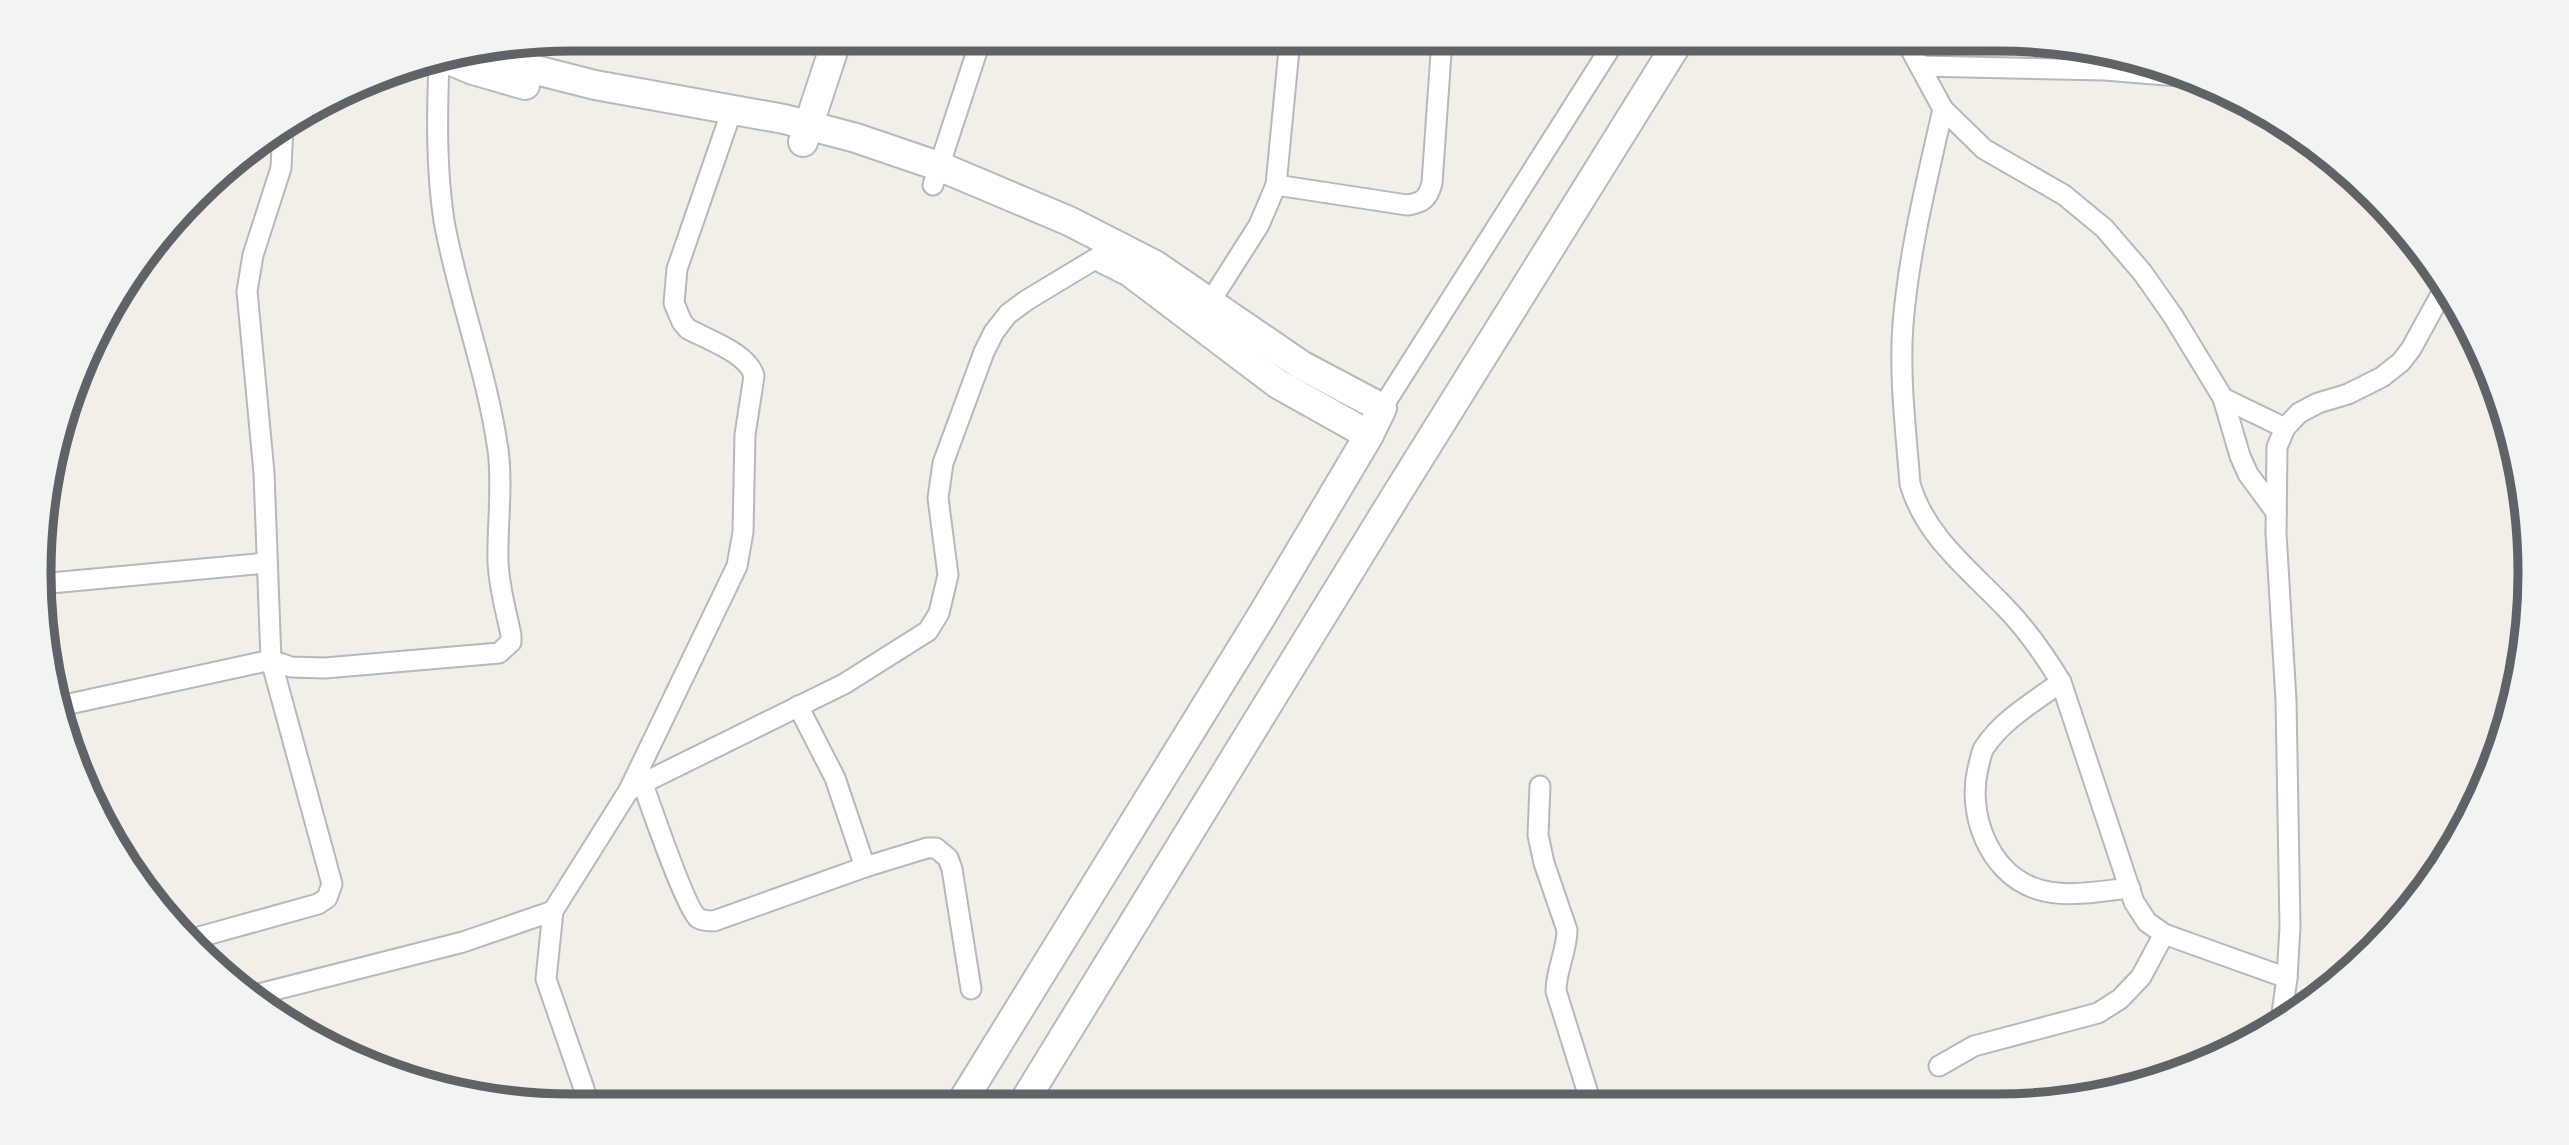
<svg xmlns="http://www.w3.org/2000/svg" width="2569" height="1145" viewBox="0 0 2569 1145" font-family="'Varela Round',sans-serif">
<rect width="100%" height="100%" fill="#f1efe8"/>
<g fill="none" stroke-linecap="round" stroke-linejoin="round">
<defs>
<g id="street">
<polyline points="1905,39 1943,109 1984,149 2064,195 2104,228 2142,272 2173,316 2223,398 2240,456 2248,474 2276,512"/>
<polyline points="1920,66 2105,70 2190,77"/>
<polyline points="522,77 532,45"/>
<path d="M1943,109C1927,180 1909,251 1903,324C1899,377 1906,431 1910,484C1925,535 1966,567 2002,604C2025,627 2044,654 2061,682L2134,902L2147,922L2164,934L2287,978"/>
<polyline points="933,185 981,39"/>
<path d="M1276,185L1407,205C1423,203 1428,198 1432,183L1442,39"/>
<polyline points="1201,310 1210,302 1259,225 1276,185 1290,39"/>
<polyline points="2223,398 2285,428"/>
<polyline points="1382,408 1616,39"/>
<polyline points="40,584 266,563"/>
<path d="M2061,682C2035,701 2002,720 1984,748C1981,753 1980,761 1978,768C1967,813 1988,871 2034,888C2063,899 2100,891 2130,888"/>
<path d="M60,706L271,660L291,667L325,668L499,653L511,642V635C506,611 499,587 498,562C497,524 503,487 498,450C487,372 458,298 444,221C436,169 437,113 439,61"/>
<polyline points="798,706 835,778 865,867"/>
<path d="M643,784C650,804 686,909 698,918C703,921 709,921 714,921L865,867L927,848H936L948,858L952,869L971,989"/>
<path d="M1540,786L1538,835L1544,863L1567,930C1567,951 1556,970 1556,991L1591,1103"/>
<polyline points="629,790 844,684 928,631 939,613 948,575 938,498 943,463 984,352 994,332 1008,314 1027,300 1100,256"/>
<polyline points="192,939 318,904 327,898 332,884 271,660 264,473 247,291 253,255 281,168 283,126"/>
<polyline points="251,996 463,942 553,911"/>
<polyline points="2281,1020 2287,978 2290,927 2286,700 2276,533 2277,447 2285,428 2299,413 2318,403 2348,394 2382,377 2401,362 2411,349 2445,287"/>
<polyline points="1939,1066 1974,1046 2098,1013 2120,999 2141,977 2164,934"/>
<path d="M590,1106L546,979L553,911L629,790L737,566L743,532L745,435L754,376C749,354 707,339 688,329L682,322L674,303L677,269L732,110"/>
</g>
<g id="secondary">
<polyline points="486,53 524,67 595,85 784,119 856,138 941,167 1069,221 1155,265 1301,365 1382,408 1369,435 1261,617 960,1105"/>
<polyline points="447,59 473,70 525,85"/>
<polyline points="803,142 837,39"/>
<polyline points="1104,259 1130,272 1278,384 1369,435"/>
<polyline points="1022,1105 1395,497 1680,39"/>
</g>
</defs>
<use href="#street" stroke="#b5b8bc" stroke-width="23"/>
<use href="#secondary" stroke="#b6babf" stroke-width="32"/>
<use href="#street" stroke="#fff" stroke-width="19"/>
<use href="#secondary" stroke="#fff" stroke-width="28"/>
</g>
<path d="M0 0H2569V1145H0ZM572 51H1997A521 521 0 0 1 2518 572V573A521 521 0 0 1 1997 1094H572A521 521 0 0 1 51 573V572A521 521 0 0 1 572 51Z" fill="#f2f3f3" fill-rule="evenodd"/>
<path fill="none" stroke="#5f6368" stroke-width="9" d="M572 51H1997A521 521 0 0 1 2518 572V573A521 521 0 0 1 1997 1094H572A521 521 0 0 1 51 573V572A521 521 0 0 1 572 51Z"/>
</svg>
